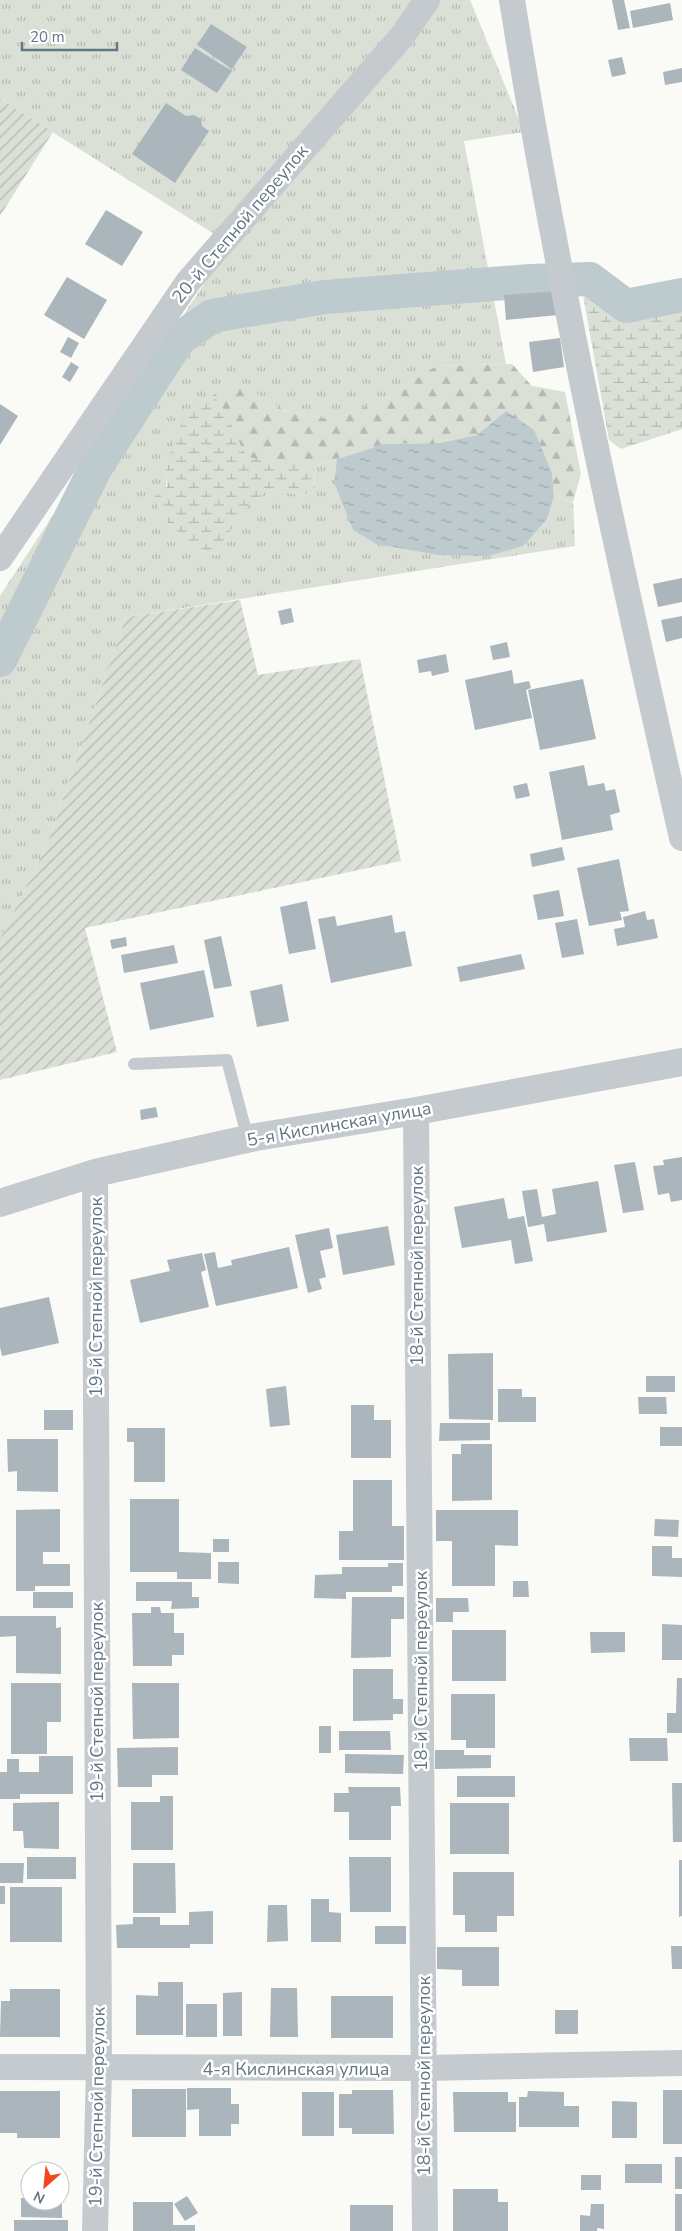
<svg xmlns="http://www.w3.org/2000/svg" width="682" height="2231" viewBox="0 0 682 2231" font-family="'Nunito Sans',sans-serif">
<defs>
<pattern id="grass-tufts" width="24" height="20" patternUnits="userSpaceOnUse" patternTransform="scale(1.25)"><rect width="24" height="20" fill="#dae0d6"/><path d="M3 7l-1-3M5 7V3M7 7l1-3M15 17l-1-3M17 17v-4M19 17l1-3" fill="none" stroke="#b4bab3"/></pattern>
<pattern id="forest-firs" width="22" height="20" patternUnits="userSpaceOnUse" patternTransform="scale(1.25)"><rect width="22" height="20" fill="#dae0d6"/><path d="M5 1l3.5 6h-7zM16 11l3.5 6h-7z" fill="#b4bab3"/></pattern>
<pattern id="wetland-marsh" width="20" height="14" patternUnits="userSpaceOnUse" patternTransform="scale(1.25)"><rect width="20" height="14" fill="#dae0d6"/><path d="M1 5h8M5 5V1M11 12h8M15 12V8" fill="none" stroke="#b4bab3"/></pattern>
<pattern id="garden-furrows" width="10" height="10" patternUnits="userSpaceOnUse" patternTransform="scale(1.25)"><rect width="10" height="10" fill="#dae0d6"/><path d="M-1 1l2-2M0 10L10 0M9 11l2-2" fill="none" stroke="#b4bab3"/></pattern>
<pattern id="water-ripples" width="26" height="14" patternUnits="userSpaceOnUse" patternTransform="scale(1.25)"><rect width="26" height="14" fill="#bdcace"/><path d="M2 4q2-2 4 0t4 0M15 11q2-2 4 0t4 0" fill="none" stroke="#9da9ad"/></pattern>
</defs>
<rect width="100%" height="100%" fill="#fafaf7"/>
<polygon fill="url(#grass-tufts)" points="0,0 470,0 524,132 464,141 506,364 436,366 387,398 332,420 284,410 244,387 166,467 166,521 197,550 217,555 242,511 269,489 301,495 315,492 314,466 337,459 334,483 353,530 376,544 547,519 554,497 573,502 575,546 126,617 47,845 0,939 0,596 230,244 0,99"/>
<polygon fill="url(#forest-firs)" points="512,364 532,386 565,392 581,474 573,502 554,497 552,473 506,411 477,435 440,443 384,444 314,466 269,489 242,511 185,505 166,521 153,498 167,487 166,467 184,417 213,395 244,386 284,410 332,420 387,398 436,366"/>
<g fill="url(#wetland-marsh)">
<polygon points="590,279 626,306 682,295 682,429 621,449 609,440 583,295"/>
<polygon points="213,395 225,411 246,456 270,462 314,466 315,492 301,495 269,489 242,511 217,555 197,550 166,521 153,498 167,487 166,467 184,417"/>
</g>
<g fill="url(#garden-furrows)">
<polygon points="0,99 53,132 0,216"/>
<polygon points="240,600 258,675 360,659 401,861 85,928 117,1052 0,1080 0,939 47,845 126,617"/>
</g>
<polygon fill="url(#water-ripples)" points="506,411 534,430 552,473 554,497 547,519 523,546 488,556 439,555 376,544 353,530 334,483 337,459 384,444 440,443 477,435"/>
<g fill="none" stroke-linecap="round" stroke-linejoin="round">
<polyline stroke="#bdcace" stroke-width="34" points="0,660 96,467 179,339 212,316 325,297 531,281 590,279 626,306 682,295"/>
</g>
<g fill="#abb5bc">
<polygon points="612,0 624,0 630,28 618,30"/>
<polygon points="670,3 673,20 633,28 630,11"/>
<polygon points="211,24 247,47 232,69 197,45"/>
<polygon points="195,48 232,71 217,93 181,70"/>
<polygon points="622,57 626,74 612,77 608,60"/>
<polygon points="682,68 682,82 665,85 663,72"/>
<polygon points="166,103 186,116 194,115 201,119 202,126 209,131 175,183 132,154"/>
<polygon points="106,210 143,232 122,266 85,244"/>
<polygon points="67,277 107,300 84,339 44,315"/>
<polygon points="557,291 559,315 506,320 504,295"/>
<polygon points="68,337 79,343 71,358 60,352"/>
<polygon points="560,338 564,367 533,372 529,342"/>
<polygon points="71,362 79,367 70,382 62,377"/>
<polygon points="0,404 18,416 0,445"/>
<polygon points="682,578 682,602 658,607 653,584"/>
<polygon points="291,608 294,622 281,625 278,611"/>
<polygon points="682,616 682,638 666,642 661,620"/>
<polygon points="507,642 510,657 493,660 490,646"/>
<polygon points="446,654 449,672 432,676 431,671 419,673 417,660"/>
<polygon points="512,670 514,684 529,681 531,688 526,690 532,718 475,730 465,680"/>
<polygon points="583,679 596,739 540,750 528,690"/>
<polygon points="584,765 588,786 604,783 606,791 615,789 620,812 610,815 613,830 562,840 549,772"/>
<polygon points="527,783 530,796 516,799 513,786"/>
<polygon points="562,847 565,860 532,867 530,854"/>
<polygon points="619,859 629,911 620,912 622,920 589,926 577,868"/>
<polygon points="559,890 564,916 538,920 533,895"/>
<polygon points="307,901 316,949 289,954 280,907"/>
<polygon points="645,911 647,920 654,919 658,938 617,946 614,929 625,927 623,917"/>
<polygon points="392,915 395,933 405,931 412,966 331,983 318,919 335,916 337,926"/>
<polygon points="577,919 584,954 562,958 555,923"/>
<polygon points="221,936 232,986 214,989 204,940"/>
<polygon points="126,937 127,946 112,949 110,940"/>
<polygon points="174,945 178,963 124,973 121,955"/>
<polygon points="521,954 525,969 460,982 457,967"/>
<polygon points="204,970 214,1017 150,1030 140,983"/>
<polygon points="282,984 289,1021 257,1027 250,991"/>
<polygon points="156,1107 158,1117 141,1120 140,1110"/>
<polygon points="682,1157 682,1200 671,1202 669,1193 658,1195 653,1166 664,1165 663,1160"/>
<polygon points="635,1162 644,1210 623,1213 614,1165"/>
<polygon points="598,1181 607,1232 547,1242 544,1224 528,1227 522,1191 537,1189 542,1217 556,1214 552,1189"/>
<polygon points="504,1198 508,1219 524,1216 533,1261 515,1264 511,1240 462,1248 454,1207"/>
<polygon points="388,1226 395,1265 343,1275 336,1235"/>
<polygon points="329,1228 333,1248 320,1251 326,1277 319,1279 322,1289 308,1293 295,1235"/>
<polygon points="289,1247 298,1288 216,1306 204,1254 215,1252 218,1268 232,1265 231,1260"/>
<polygon points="202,1253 206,1270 201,1272 209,1307 140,1323 130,1280 170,1271 167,1260"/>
<polygon points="49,1297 59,1343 2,1356 0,1347 0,1308"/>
<polygon points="493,1353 493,1420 449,1419 448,1354"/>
<rect x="646" y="1376" width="29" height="16"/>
<polygon points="286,1386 290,1425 270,1427 266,1389"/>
<polygon points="498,1389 522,1389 522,1397 536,1397 536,1422 498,1422"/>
<polygon points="638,1397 666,1397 667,1414 639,1414"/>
<polygon points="351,1405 374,1405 374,1420 391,1420 391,1458 351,1458"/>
<rect x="44" y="1410" width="29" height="20"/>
<polygon points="440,1423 490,1423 490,1440 439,1441"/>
<rect x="660" y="1427" width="22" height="19"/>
<polygon points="127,1428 165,1428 165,1482 134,1482 134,1442 127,1442"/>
<polygon points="7,1439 58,1439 58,1492 17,1491 17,1471 8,1472"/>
<polygon points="461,1444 492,1444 492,1500 452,1501 452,1454 461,1454"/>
<polygon points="353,1480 392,1480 392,1526 404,1526 404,1560 339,1560 339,1531 353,1531"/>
<polygon points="130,1499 179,1499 179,1552 211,1553 211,1579 177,1579 177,1572 130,1572"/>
<polygon points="60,1509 60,1552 43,1552 43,1564 70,1564 70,1586 35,1586 35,1591 16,1591 16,1510"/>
<polygon points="436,1510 518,1510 518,1546 495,1545 495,1586 452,1586 452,1541 436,1541"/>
<polygon points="655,1519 679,1520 678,1537 654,1536"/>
<rect x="213" y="1539" width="16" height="13"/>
<polygon points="652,1546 672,1546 672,1558 682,1558 682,1577 652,1576"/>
<polygon points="218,1562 239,1562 239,1584 218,1583"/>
<polygon points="388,1563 403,1563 403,1586 392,1586 392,1592 346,1592 346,1599 314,1598 315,1575 342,1574 342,1567 388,1567"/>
<polygon points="513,1581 528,1581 529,1597 513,1597"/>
<polygon points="136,1582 192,1582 192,1597 199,1597 199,1608 171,1609 172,1601 136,1601"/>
<rect x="33" y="1592" width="40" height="16"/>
<polygon points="352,1597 404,1597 404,1619 391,1619 391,1657 351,1658"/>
<polygon points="436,1598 468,1598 469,1612 453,1612 453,1622 436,1622"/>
<polygon points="151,1607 160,1607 161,1613 174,1613 174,1633 184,1633 184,1655 172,1655 172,1666 133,1666 132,1613 151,1613"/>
<polygon points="0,1616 56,1616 56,1628 61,1627 61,1674 16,1673 16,1636 0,1637"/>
<polygon points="662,1624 682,1625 682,1660 662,1660"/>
<rect x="452" y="1630" width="54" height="51"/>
<polygon points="590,1632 625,1632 625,1652 591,1653"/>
<polygon points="353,1669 393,1669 393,1699 403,1699 403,1714 393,1714 393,1720 353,1721"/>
<polygon points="677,1678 682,1678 682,1733 667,1733 667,1713 676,1713"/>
<polygon points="11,1683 61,1683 61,1722 47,1722 47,1754 11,1754"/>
<polygon points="132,1683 179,1683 179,1738 133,1739"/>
<polygon points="451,1694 495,1694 495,1748 466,1748 466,1740 451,1740"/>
<rect x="319" y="1726" width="12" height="27"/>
<polygon points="339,1731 390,1731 391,1750 339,1750"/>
<polygon points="629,1738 667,1738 668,1761 630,1761"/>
<polygon points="178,1747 178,1775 152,1775 152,1787 118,1787 117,1748"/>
<polygon points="435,1750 464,1750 464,1755 491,1755 491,1768 435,1769"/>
<polygon points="345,1754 404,1755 403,1774 345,1773"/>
<polygon points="39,1756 73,1756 73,1794 20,1794 20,1799 0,1799 0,1772 7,1772 7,1759 19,1759 19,1772 39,1772"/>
<rect x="457" y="1776" width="58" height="21"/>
<polygon points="672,1783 682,1783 682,1842 673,1842"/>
<polygon points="348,1787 400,1787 401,1806 391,1806 391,1840 349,1840 349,1812 334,1812 334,1793 349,1793"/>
<polygon points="160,1796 173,1796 173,1850 131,1850 131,1802 160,1802"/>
<polygon points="59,1802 59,1849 24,1848 23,1831 13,1831 13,1803"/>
<rect x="450" y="1803" width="59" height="51"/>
<rect x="27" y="1857" width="49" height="22"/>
<polygon points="349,1857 391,1857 391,1912 350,1912"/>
<polygon points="679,1860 682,1860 682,1916 679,1917"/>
<polygon points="0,1863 24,1863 23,1883 0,1883"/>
<polygon points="133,1863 175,1863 176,1913 133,1913"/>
<polygon points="453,1872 514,1872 514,1916 497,1916 497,1932 465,1932 465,1915 453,1915"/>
<rect x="0" y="1886" width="5" height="18"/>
<rect x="10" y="1887" width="52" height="55"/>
<polygon points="311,1899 329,1899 329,1912 341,1913 341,1942 311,1942"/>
<polygon points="268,1905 287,1905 288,1941 267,1942"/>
<polygon points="213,1911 213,1944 190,1944 190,1948 117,1948 116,1925 133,1924 133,1917 160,1917 160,1925 189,1925 189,1912"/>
<rect x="375" y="1926" width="31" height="18"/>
<polygon points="671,1946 682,1946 682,1969 672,1969"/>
<polygon points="437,1947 499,1947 499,1986 462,1986 462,1970 437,1969"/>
<polygon points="158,1982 183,1982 183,2035 136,2035 136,1995 158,1996"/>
<polygon points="271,1988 297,1988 298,2037 270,2037"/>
<polygon points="10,1989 60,1989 60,2037 0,2037 1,2001 10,2001"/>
<polygon points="242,1992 242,2036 223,2036 223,1993"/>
<rect x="331" y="1996" width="62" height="42"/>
<rect x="186" y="2004" width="31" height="33"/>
<rect x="555" y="2010" width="23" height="24"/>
<polygon points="187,2088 231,2088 231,2104 239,2104 239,2124 231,2124 231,2136 199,2136 199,2109 187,2110"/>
<rect x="132" y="2089" width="54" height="48"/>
<polygon points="352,2090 393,2090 394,2134 352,2134 352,2128 339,2128 339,2094 352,2094"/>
<rect x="663" y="2090" width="19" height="54"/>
<polygon points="0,2091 60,2091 60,2138 17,2138 17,2133 0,2133"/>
<polygon points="528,2091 564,2092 564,2106 579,2106 579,2127 519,2127 519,2097 527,2097"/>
<rect x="302" y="2092" width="32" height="44"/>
<polygon points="453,2092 508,2092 508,2102 516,2102 516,2132 454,2132"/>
<polygon points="612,2101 637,2102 637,2138 612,2138"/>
<rect x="675" y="2157" width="7" height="32"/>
<rect x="625" y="2164" width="37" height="19"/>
<rect x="581" y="2175" width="20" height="15"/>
<polygon points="453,2189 498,2189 498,2202 508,2202 508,2231 453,2231"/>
<rect x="675" y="2194" width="7" height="37"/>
<polygon points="187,2196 198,2213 185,2221 174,2204"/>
<polygon points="21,2198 30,2198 30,2201 60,2201 62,2198 62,2218 21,2217"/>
<polygon points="133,2202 173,2202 173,2225 195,2225 195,2231 133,2231"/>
<polygon points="591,2204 604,2204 604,2229 597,2228 597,2231 580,2231 580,2215 590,2216"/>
<rect x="350" y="2205" width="43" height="26"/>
<rect x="14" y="2220" width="54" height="11"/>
</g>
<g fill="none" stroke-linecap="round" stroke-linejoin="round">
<polyline stroke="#c5cace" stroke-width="12" points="134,1064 227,1060 248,1139"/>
<g stroke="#c5cace" stroke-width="26">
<path d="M512,0C557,282 619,560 682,838"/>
<polyline points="0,558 188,282 403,35 427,0"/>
<polyline points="416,1111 425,2231"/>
<polyline points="0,2067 424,2068 682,2063"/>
<polyline points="95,2231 99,2069 95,1173"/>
</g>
<polyline stroke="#c5cace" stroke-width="28" points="0,1203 95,1173 256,1137 416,1111 682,1062"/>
</g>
<g text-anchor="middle" stroke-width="5" stroke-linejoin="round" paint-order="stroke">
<g font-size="18" fill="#627785" stroke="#fff">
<text transform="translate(240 224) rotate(-50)" y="6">20-й Степной переулок</text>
<text transform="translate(339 1124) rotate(-10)" y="6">5-я Кислинская улица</text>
<text transform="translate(417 1266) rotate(-90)" y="6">18-й Степной переулок</text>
<text transform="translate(96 1297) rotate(-90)" y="6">19-й Степной переулок</text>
<text transform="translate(421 1671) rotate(-90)" y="6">18-й Степной переулок</text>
<text transform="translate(97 1702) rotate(-90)" y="6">19-й Степной переулок</text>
<text x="296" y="2075">4-я Кислинская улица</text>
<text transform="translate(424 2076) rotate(-90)" y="6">18-й Степной переулок</text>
<text transform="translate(97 2107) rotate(-89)" y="6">19-й Степной переулок</text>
</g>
</g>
<g transform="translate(45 2186) rotate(207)"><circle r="24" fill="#ffffff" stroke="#c0c9ce"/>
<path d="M0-4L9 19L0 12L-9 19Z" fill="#f3471e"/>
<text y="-8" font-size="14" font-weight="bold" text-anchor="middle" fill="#627785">N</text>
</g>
<path d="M22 42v8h95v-8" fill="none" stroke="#627785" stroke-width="2.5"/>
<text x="30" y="42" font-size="15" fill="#627785" stroke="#ffffff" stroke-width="4" paint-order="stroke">20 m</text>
</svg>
